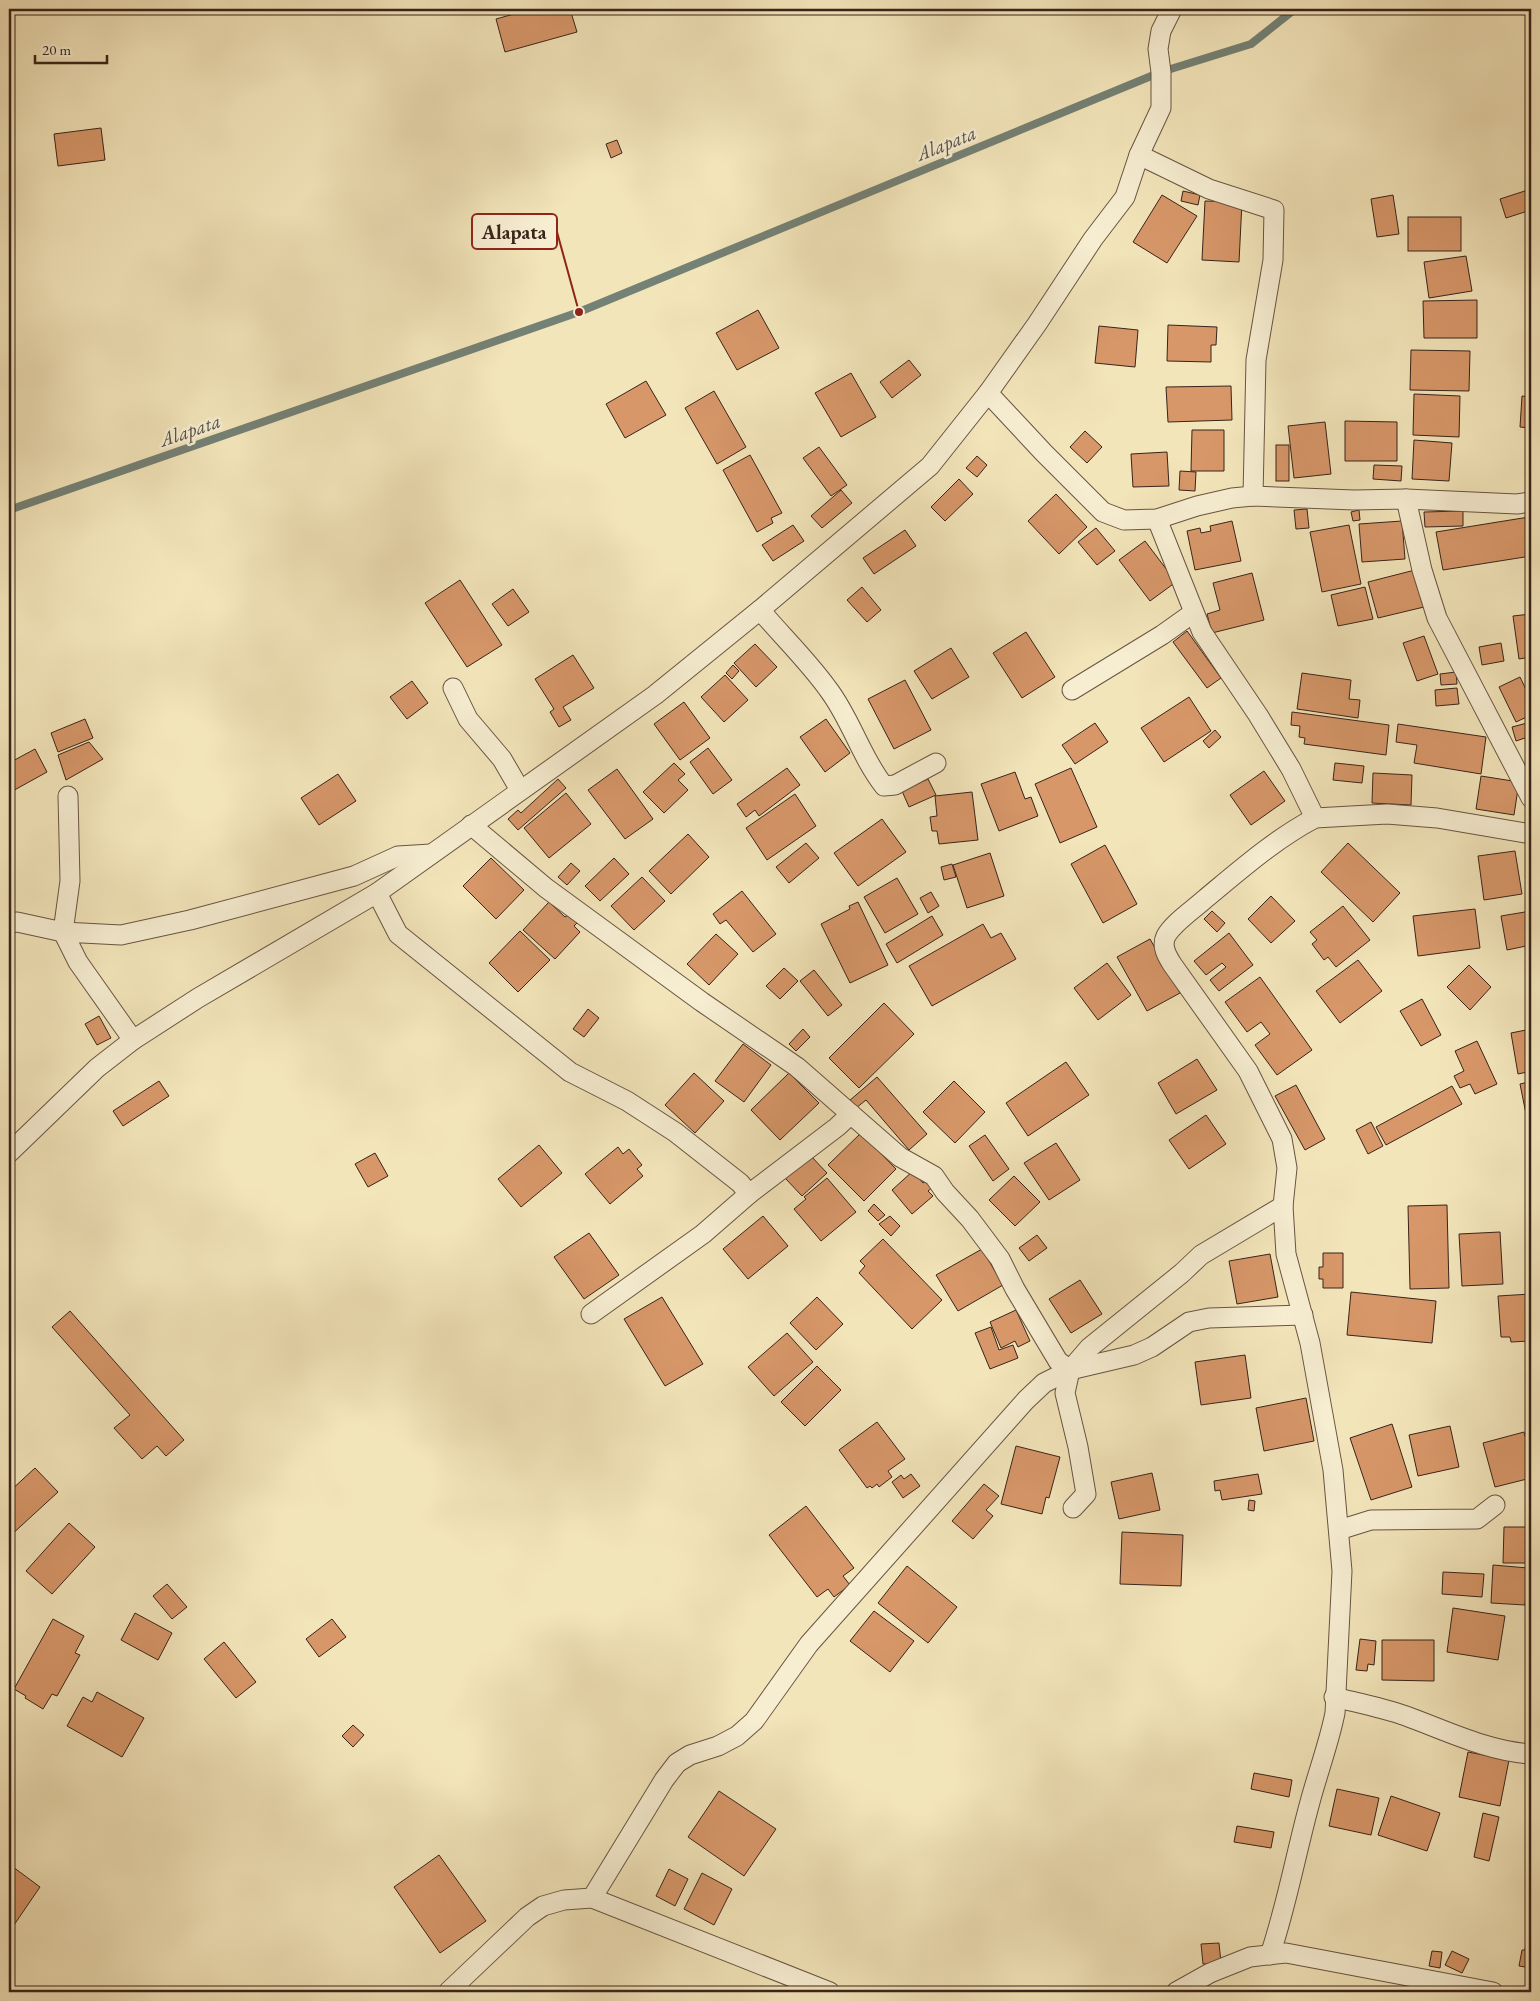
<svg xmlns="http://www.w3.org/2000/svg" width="1540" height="2001" viewBox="0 0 1540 2001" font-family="'EB Garamond',serif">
<rect width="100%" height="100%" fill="#f3e5ba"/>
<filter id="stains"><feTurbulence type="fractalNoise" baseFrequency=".004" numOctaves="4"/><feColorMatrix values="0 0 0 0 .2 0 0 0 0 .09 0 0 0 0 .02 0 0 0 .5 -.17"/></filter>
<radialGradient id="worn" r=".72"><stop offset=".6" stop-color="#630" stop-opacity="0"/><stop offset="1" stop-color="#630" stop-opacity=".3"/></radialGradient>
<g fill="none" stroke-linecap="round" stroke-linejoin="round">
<polyline stroke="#748175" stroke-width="8" points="9,510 579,312 1161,72 1251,44 1295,9"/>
</g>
<g fill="#d79769" stroke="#39231a">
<polygon points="532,9 570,9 577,32 505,52 496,19"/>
<polygon points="101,128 105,160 58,166 54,134"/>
<polygon points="617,140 622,153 611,158 606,144"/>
<polygon points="1531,189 1531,213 1531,210 1506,218 1500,199"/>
<polygon points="1183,191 1200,195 1198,205 1181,201"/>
<polygon points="1162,195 1197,216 1167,263 1133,242"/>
<polygon points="1393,195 1399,234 1377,237 1371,199"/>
<polygon points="1205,201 1242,202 1239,262 1202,260"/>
<rect x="1408" y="217" width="53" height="34"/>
<polygon points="1466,256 1472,291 1429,298 1424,262"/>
<polygon points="1477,300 1477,338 1424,338 1423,301"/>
<polygon points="758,310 779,348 737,370 716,333"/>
<polygon points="1168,325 1217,327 1216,345 1211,345 1211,362 1167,361"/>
<polygon points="1099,326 1138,330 1135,367 1095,363"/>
<polygon points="1411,350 1470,351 1469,391 1410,390"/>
<polygon points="909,360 921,375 892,398 880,382"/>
<polygon points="851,373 876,417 841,437 815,393"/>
<polygon points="646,381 666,415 625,438 606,404"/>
<polygon points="1231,386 1232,420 1168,422 1166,387"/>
<polygon points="714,391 746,447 717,464 685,408"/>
<polygon points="1414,394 1460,396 1459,437 1413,435"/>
<polygon points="1522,396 1531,397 1531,428 1520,427"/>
<polygon points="1345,421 1397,422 1397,461 1345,461"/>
<polygon points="1325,422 1331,474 1294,478 1288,426"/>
<polygon points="1192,430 1224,430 1224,471 1191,471"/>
<polygon points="1085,431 1102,447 1087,463 1070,447"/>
<polygon points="1414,440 1452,443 1449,481 1412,479"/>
<rect x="1276" y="445" width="13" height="36"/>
<polygon points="819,447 847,485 831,496 803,458"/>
<polygon points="1167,452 1169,486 1133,487 1131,454"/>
<polygon points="750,455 782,513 771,518 773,523 757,532 723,470"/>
<polygon points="977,456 987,465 977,477 966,468"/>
<polygon points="1374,465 1402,466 1401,481 1373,479"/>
<polygon points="1180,471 1196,472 1195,491 1179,490"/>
<polygon points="959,479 973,494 945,521 931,507"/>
<polygon points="841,490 852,503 822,528 811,516"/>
<polygon points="1056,494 1087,527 1059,554 1028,521"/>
<polygon points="1307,509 1309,528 1296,529 1294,510"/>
<polygon points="1359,510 1360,520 1353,521 1351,512"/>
<polygon points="1463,511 1463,526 1425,527 1424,512"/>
<polygon points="1529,517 1531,529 1531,556 1443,570 1436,532"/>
<polygon points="1232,521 1241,561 1195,570 1187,531 1200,528 1201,533 1211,531 1210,526"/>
<polygon points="1402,521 1405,559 1362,562 1359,524"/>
<polygon points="793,525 804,541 773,561 762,545"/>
<polygon points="1349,525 1361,584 1322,592 1310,532"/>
<polygon points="1096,528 1115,551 1097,565 1078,542"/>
<polygon points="905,530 916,546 874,574 863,558"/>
<polygon points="1145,541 1176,582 1150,601 1119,560"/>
<polygon points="1415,570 1424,607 1378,618 1368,582"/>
<polygon points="1252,573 1264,620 1212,633 1207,614 1220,610 1213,583"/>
<polygon points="460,580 502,645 467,667 425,603"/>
<polygon points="862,587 881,610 867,622 847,600"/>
<polygon points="1365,587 1373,619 1338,626 1331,595"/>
<polygon points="513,589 529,612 508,626 492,604"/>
<polygon points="1531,614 1531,657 1519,659 1513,616"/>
<polygon points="1187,631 1221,678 1207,688 1173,642"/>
<polygon points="1026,632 1055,677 1022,698 993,653"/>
<polygon points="1424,636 1438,674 1417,681 1403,643"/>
<polygon points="1501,643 1504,661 1482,665 1479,647"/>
<polygon points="755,644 777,667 756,687 734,663"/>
<polygon points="951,648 969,677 932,699 914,671"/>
<polygon points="573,655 594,688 563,707 571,720 559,727 550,712 554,709 535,679"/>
<polygon points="733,665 739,671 732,679 726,673"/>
<polygon points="1456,672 1457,684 1441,685 1440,674"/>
<polygon points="1302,673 1351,680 1349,699 1360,700 1358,718 1297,709"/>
<polygon points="725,675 748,700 724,722 701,697"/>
<polygon points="1520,677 1531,700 1531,715 1516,722 1499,687"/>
<polygon points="905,680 931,730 894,749 868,699"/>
<polygon points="412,681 428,703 407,719 390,697"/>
<polygon points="1457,688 1459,704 1436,706 1435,690"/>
<polygon points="1189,697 1211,731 1164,762 1141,728"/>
<polygon points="684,702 710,738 680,760 654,724"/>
<polygon points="1292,712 1389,725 1386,755 1304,744 1305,738 1299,737 1300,726 1291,725"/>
<polygon points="85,719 93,738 58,752 51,733"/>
<polygon points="826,719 850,753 825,772 800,737"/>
<polygon points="1095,723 1108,742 1075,764 1062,745"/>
<polygon points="1527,723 1531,736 1516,741 1512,727"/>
<polygon points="1398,724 1486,737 1481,774 1414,763 1417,745 1396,742"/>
<polygon points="1215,730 1221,737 1209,748 1203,741"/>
<polygon points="89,742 103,759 66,780 58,755"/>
<polygon points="708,748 732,780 713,794 690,762"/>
<polygon points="35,749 47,772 9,793 9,763"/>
<polygon points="674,763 685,774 678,780 688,790 664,813 643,792"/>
<polygon points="1335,763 1364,766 1362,783 1333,780"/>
<polygon points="787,768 800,785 759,816 755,810 746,817 737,804"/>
<polygon points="1071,768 1097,827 1060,843 1035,784"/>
<polygon points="617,769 653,819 625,839 588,790"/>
<polygon points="1264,771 1285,801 1251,825 1230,795"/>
<polygon points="1015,772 1025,799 1031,797 1038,816 999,831 981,784"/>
<polygon points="1373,773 1412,775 1411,805 1372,803"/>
<polygon points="338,774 356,801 319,825 301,798"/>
<polygon points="1481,776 1519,782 1514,815 1476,809"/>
<polygon points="558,779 566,788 518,830 508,819 518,810 521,813"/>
<polygon points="928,779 936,795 909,807 902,791"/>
<polygon points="972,792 978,840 939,844 937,831 932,831 930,817 937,816 935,796"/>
<polygon points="566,793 591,824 549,858 524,828"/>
<polygon points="795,794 816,826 767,860 746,828"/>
<polygon points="882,819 906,852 858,886 834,853"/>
<polygon points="688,834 709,857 671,894 649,871"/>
<polygon points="806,843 819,858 789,883 776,867"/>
<polygon points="1348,843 1400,893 1373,922 1321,872"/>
<polygon points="1105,845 1137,904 1103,923 1071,864"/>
<polygon points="1515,851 1522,894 1484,900 1478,856"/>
<polygon points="990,853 1004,896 967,908 953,865"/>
<polygon points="491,858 524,890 496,919 463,886"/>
<polygon points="614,858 629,874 600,901 585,886"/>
<polygon points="571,863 580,871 567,885 558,877"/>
<polygon points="952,864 956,877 944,880 941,867"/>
<polygon points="642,877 665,901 634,930 611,906"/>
<polygon points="897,878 918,914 885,933 864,897"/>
<polygon points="742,891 776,934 753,952 726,920 720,924 713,914"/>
<polygon points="931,892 939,906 928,913 920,898"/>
<polygon points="1271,896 1295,921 1271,943 1248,919"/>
<polygon points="549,902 565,917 568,915 577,923 574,926 580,932 555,959 523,930"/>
<polygon points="858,902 888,965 850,983 821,924 850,909 849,906"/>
<polygon points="1343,906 1370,940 1336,967 1328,957 1324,960 1312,944 1317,940 1310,932"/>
<polygon points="1475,909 1480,948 1418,956 1413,916"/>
<polygon points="1212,911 1225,923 1217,932 1204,919"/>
<polygon points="1531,911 1531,945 1507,950 1501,916"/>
<polygon points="932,916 943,935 897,963 886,944"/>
<polygon points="983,924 991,938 1001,933 1016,959 932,1006 909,966"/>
<polygon points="520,931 550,960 518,992 489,963"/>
<polygon points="1229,933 1253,965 1219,991 1210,980 1226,967 1222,963 1206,975 1194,961"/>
<polygon points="716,934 738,954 709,985 687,964"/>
<polygon points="1150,939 1180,993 1147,1011 1117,957"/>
<polygon points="1358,960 1382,991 1340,1023 1316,991"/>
<polygon points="1107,963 1131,995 1098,1020 1074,988"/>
<polygon points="1469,965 1491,987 1470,1010 1447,987"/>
<polygon points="784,968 798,981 780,999 766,986"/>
<polygon points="814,970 842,1005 828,1016 800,981"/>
<polygon points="1260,977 1312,1050 1277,1075 1255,1045 1270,1034 1261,1022 1247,1032 1225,1002"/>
<polygon points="1422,999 1441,1035 1421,1046 1400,1011"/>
<polygon points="884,1003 914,1034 859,1088 829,1058"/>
<polygon points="588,1009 599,1018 584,1037 573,1029"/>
<polygon points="99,1016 111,1038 97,1045 85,1024"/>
<polygon points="803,1029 810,1037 796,1051 789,1044"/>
<polygon points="1531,1029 1531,1124 1528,1124 1520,1084 1529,1082 1527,1072 1518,1074 1511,1033"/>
<polygon points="1477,1041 1497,1084 1475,1094 1470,1084 1460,1088 1454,1076 1464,1071 1455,1051"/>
<polygon points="743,1044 771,1065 744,1102 715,1081"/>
<polygon points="1197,1059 1217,1090 1176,1114 1158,1083"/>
<polygon points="1066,1062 1089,1095 1028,1136 1006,1103"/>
<polygon points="694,1073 724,1101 695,1133 665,1105"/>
<polygon points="789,1073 819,1103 780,1140 751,1110"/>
<polygon points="877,1077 927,1134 909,1150 866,1100 856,1108 849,1101"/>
<polygon points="159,1081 169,1096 123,1126 113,1111"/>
<polygon points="954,1081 985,1112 955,1143 923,1112"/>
<polygon points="1296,1085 1325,1139 1305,1150 1275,1096"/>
<polygon points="1452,1086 1462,1104 1386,1145 1376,1127"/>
<polygon points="1206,1115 1226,1144 1189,1169 1169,1140"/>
<polygon points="1371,1122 1383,1146 1368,1154 1356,1130"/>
<polygon points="861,1133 896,1169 864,1201 828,1165"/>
<polygon points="985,1135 1009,1169 993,1181 969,1146"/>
<polygon points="1056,1143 1080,1180 1049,1200 1024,1163"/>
<polygon points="539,1145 562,1173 521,1207 498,1179"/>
<polygon points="618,1147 623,1154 629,1149 642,1165 637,1169 643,1176 610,1204 585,1174"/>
<polygon points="375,1153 388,1176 368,1187 355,1164"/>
<polygon points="810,1155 827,1173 802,1196 785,1178"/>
<polygon points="913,1171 923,1183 927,1180 933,1187 928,1191 933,1196 912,1214 892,1190"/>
<polygon points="1014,1176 1040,1202 1015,1226 989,1200"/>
<polygon points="827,1178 856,1212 821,1241 794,1209 806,1199 804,1197"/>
<polygon points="874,1204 885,1215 878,1221 868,1211"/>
<polygon points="1447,1205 1449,1288 1410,1289 1408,1206"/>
<polygon points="763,1216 788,1246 748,1279 723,1249"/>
<polygon points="890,1216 900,1226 891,1236 879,1224"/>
<polygon points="1500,1232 1503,1284 1462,1286 1459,1234"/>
<polygon points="589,1233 619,1275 584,1299 554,1257"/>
<polygon points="1037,1235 1047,1248 1029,1261 1019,1248"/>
<polygon points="883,1239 942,1300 912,1329 859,1273 865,1266 860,1261"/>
<polygon points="982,1249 1003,1285 958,1311 936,1275"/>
<polygon points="1323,1253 1343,1253 1343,1288 1323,1288 1323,1279 1319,1279 1319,1267 1323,1267"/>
<polygon points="1270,1254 1278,1297 1237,1304 1229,1261"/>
<polygon points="1080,1280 1102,1314 1071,1333 1049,1299"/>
<polygon points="1351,1292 1436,1301 1432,1343 1347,1335"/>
<polygon points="1531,1294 1530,1341 1511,1342 1510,1337 1501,1337 1498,1296"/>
<polygon points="662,1297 703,1364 665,1386 624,1319"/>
<polygon points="817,1297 843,1324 816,1350 790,1323"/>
<polygon points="1016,1310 1030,1341 1018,1347 1015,1341 1001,1348 990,1322"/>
<polygon points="70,1311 184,1440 166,1456 157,1446 142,1459 114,1428 130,1415 52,1327"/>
<polygon points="991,1327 999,1350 1013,1345 1018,1358 990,1369 975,1333"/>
<polygon points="787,1333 813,1362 774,1396 748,1367"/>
<polygon points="1245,1355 1251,1398 1201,1405 1195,1362"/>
<polygon points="817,1366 841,1390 805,1426 781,1402"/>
<polygon points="1306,1398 1314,1441 1264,1451 1256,1408"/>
<polygon points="877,1422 905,1459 888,1471 892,1477 879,1487 877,1484 872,1488 870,1486 867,1488 839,1450"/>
<polygon points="1392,1424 1412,1487 1371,1500 1350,1438"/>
<polygon points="1450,1426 1459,1467 1418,1476 1409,1435"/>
<polygon points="1524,1432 1531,1458 1531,1478 1495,1487 1483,1443"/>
<polygon points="1016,1446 1060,1457 1049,1498 1046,1497 1042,1514 1001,1504"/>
<polygon points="35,1468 58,1492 9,1537 9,1492"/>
<polygon points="1152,1473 1160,1510 1119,1519 1111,1482"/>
<polygon points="911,1474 920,1486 903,1498 892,1482 901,1475 904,1479"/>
<polygon points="1258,1474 1262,1494 1222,1500 1220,1490 1215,1491 1214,1481"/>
<polygon points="984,1484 999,1496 986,1510 993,1516 973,1539 952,1521"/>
<polygon points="1249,1500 1255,1501 1254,1511 1248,1510"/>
<polygon points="806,1506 854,1568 843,1576 850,1585 834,1597 828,1589 817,1597 769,1535"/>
<polygon points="69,1523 95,1547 52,1594 26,1571"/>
<polygon points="1504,1527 1531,1527 1531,1563 1503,1563"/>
<polygon points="1122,1532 1183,1535 1181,1586 1120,1584"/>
<polygon points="1493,1565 1528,1568 1525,1605 1491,1603"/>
<polygon points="907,1566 957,1607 928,1643 878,1603"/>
<polygon points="1443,1572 1484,1574 1482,1597 1442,1594"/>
<polygon points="167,1584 187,1607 172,1619 153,1596"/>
<polygon points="1453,1608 1505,1616 1498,1660 1447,1652"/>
<polygon points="874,1611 914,1641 890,1672 850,1641"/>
<polygon points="135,1613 172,1633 158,1660 121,1640"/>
<polygon points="53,1619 84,1636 75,1653 80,1655 57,1696 52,1694 43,1709 25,1698 26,1696 14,1689"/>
<polygon points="332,1619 346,1637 319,1657 306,1639"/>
<polygon points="1360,1639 1376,1641 1374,1665 1368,1664 1367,1671 1356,1670"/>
<polygon points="1382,1640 1434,1640 1434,1681 1382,1680"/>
<polygon points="224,1642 256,1682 236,1698 204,1659"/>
<polygon points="97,1692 144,1718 122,1757 67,1726 83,1697 92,1702"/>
<polygon points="353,1725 364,1735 353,1747 342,1736"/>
<polygon points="1468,1752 1509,1760 1500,1806 1459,1797"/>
<polygon points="1254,1773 1292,1780 1289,1797 1251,1789"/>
<polygon points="1337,1789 1379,1798 1371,1835 1329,1826"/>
<polygon points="719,1791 776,1829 744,1876 688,1837"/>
<polygon points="1391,1796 1440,1813 1427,1851 1378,1835"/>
<polygon points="1483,1813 1499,1817 1489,1861 1474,1857"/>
<polygon points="1237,1826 1274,1832 1271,1848 1234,1842"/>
<polygon points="439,1855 486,1921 440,1953 394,1887"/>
<polygon points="9,1864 40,1887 14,1925 9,1921"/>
<polygon points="669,1869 688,1879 675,1906 656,1896"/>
<polygon points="702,1873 732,1889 714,1925 684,1909"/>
<polygon points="1529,1927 1531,1927 1531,1968 1519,1966 1522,1950 1525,1950"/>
<polygon points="1219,1943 1221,1963 1203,1964 1201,1944"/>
<polygon points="1432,1951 1442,1952 1440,1968 1429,1966"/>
<polygon points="1452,1951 1469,1959 1462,1973 1445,1965"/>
</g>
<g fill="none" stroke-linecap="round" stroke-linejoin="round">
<defs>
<g id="street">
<polyline points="1139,155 1209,189 1274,210 1273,260 1256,360 1253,496"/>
<polyline points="988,393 1044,453 1103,512 1124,520 1157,519 1197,506 1232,498 1253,496 1354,500 1406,499 1517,504 1531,502"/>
<polyline points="1406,499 1422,570 1437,618 1531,798"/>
<path d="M1157,519L1202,632L1258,715L1291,769L1315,818C1275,839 1240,870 1205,899C1194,909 1173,923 1166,936C1161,946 1167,956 1172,964L1248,1071L1282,1139L1287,1168L1283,1206L1286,1254L1310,1343L1333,1470L1342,1571L1335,1713C1329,1743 1318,1772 1310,1802C1296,1853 1287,1904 1270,1955"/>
<path d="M760,610C782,636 808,661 828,689C851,719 861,757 884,786L895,785L936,763"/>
<polyline points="453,688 468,719 502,759 520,790"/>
<polyline points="1072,690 1162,635 1193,613"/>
<polyline points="1315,818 1387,814 1437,818 1531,834"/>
<polyline points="471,825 546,888 702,1002 797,1067 900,1157 934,1176 945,1192 970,1219 1000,1259 1015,1289 1058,1361 1070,1370 1089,1348 1182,1273 1201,1255 1283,1206"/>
<polyline points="377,893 398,934 570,1072 627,1101 675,1132 740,1183 749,1194 703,1234 591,1314"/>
<polyline points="9,923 17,922 63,932 70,881 68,796"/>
<polyline points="133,1040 78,962 63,932 121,935 190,920 354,876 398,856 431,854"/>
<polyline points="9,1153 97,1068 133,1040 198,998 377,893 655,695 760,610 930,466 988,393 1037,324 1093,239 1125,197 1139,155 1161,108 1161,72 1158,49 1161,31 1172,9"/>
<polyline points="749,1194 837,1127 851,1114"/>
<polyline points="1070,1370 1065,1393 1078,1447 1086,1494 1073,1508"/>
<polyline points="1339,1530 1371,1520 1477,1519 1495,1505"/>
<path d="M1334,1697C1358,1703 1383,1708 1406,1716C1447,1731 1487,1751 1531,1754"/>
<polyline points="592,1898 664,1780 677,1763 690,1755 718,1746 737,1736 754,1721 809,1644 1026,1400 1044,1383 1070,1370 1134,1355 1152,1347 1189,1322 1209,1318 1303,1315"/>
<polyline points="448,1992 527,1917 543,1906 564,1900 592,1898 830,1992"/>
<polyline points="1176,1992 1210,1973 1250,1957 1286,1953 1493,1992"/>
</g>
</defs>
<use href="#street" stroke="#685442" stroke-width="21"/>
<use href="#street" stroke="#f7eed2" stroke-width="19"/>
</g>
<g text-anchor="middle" stroke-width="5" stroke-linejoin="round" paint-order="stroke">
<g font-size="20" font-style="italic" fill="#565248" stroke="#f7eed2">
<text transform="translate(946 143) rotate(-22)" y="7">Alapata</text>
<text transform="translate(190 430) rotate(-19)" y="7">Alapata</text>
</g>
</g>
<path fill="none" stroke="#8f2418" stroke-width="2" d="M579 312L557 232"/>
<circle fill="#8f2418" stroke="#f7eed2" stroke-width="2" cx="579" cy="312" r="5"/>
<rect fill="#f7eed2" stroke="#8f2418" stroke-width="2" x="472" y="214" width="85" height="35" rx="5"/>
<g font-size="20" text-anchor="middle" font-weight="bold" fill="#39231a">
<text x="514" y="239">Alapata</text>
</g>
<rect width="1540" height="2001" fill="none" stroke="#f3e5ba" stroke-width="30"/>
<rect x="10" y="10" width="1520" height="1981" fill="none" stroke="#39231a" stroke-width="2.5"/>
<rect x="15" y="15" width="1510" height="1971" fill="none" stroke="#39231a"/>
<path d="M35 55v8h72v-8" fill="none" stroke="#39231a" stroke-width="2.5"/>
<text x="42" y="55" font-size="15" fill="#39231a" stroke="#f7eed2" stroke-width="4" paint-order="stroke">20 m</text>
<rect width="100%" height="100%" filter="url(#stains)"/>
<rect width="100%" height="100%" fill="url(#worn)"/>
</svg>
